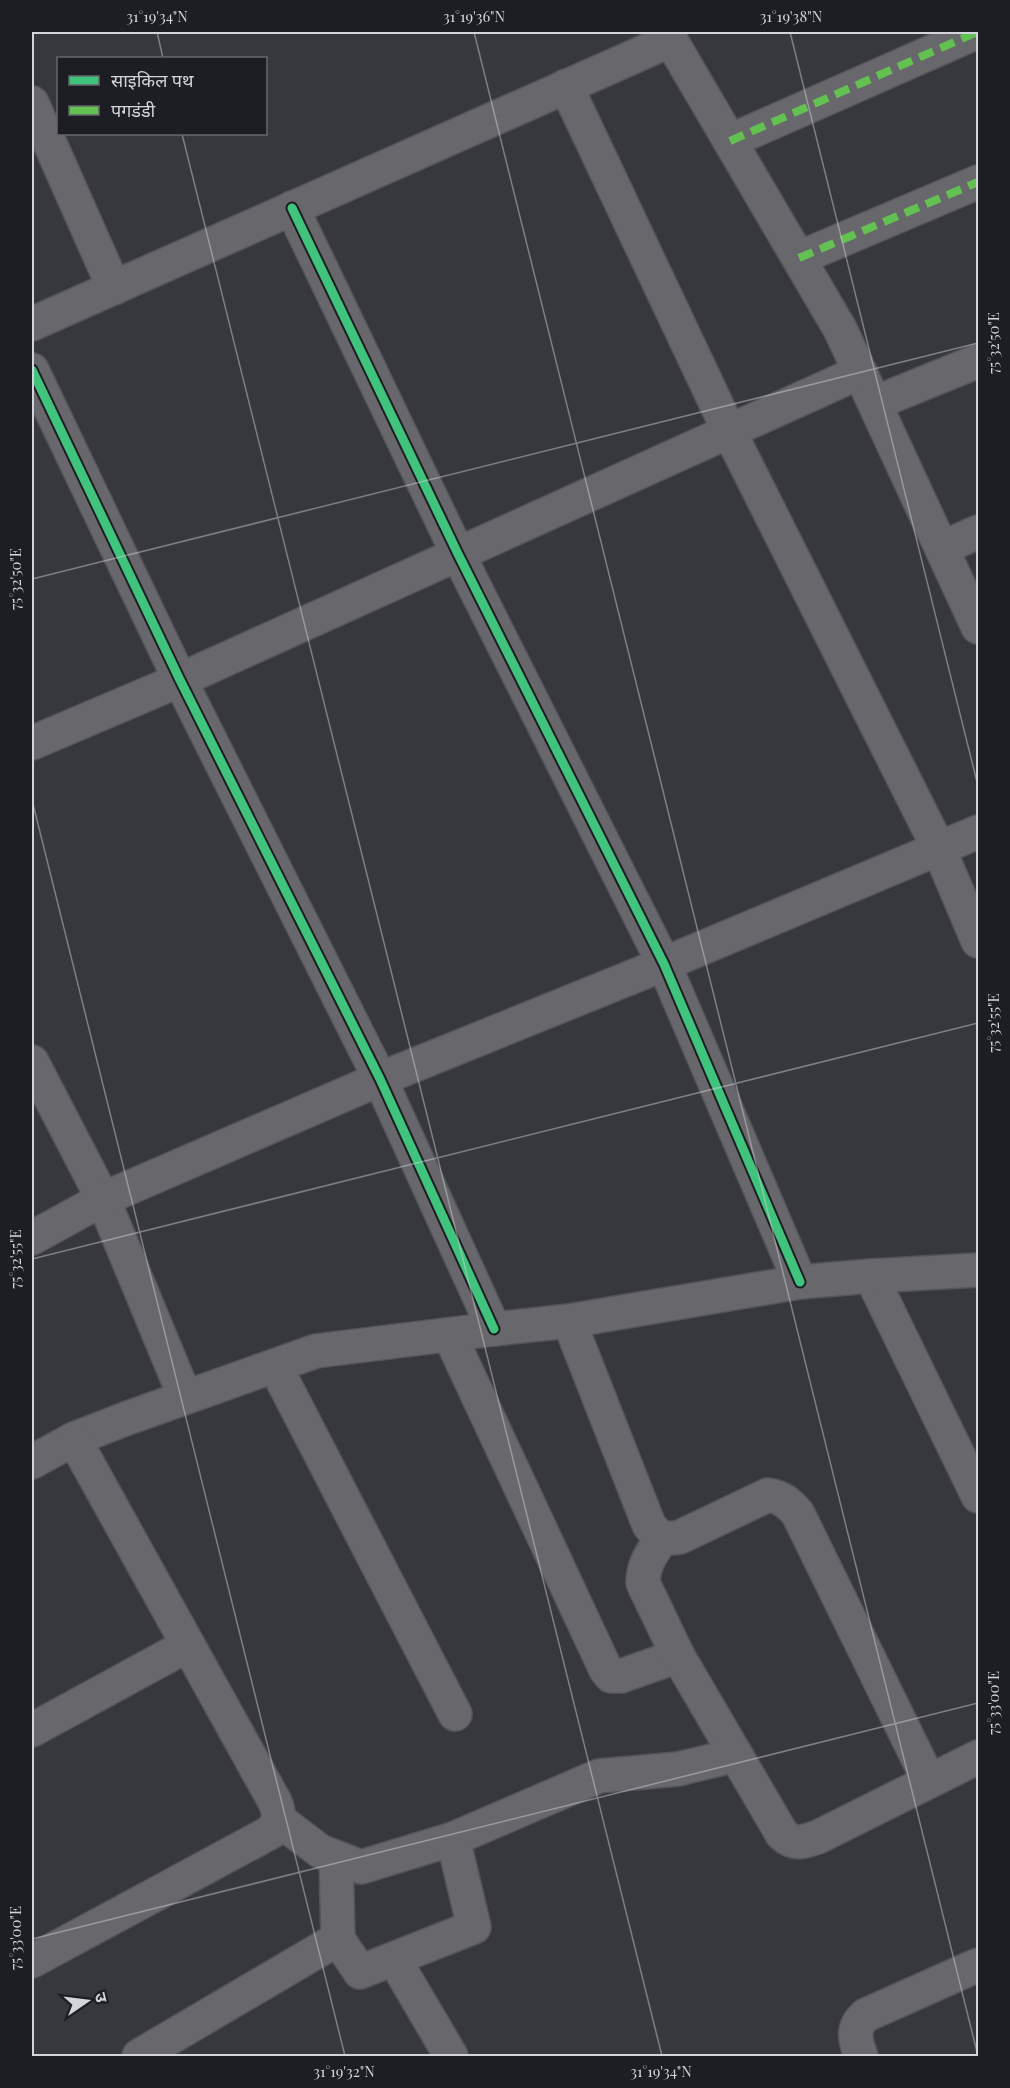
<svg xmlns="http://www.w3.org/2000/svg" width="1010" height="2088" viewBox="0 0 1010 2088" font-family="'Playfair Display','Noto Sans Devanagari',serif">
<rect width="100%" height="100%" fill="#37383e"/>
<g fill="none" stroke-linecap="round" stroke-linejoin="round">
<defs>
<g id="minor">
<polyline points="666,32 840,329 978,627"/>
<polyline points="566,86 729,431 939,849 978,941"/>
<polyline points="32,103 114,288"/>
<polyline points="730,141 977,32"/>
<polyline points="292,208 458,554 664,964 800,1282"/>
<polyline points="799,258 978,182"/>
<polyline points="32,324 671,40"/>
<polyline points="32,370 180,680 380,1079 494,1329"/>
<polyline points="875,403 978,361"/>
<polyline points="942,548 978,532"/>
<polyline points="32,743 180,680 860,372"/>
<polyline points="32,1062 103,1199 185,1397"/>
<polyline points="32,1238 103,1199 380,1079 664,964 978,832"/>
<polyline points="871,1276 978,1496"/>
<path d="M569,1321L649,1525C659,1538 665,1540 680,1537L768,1495C782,1497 789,1503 798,1514L929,1781"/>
<polyline points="450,1336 606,1670 611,1676 621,1676 678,1656"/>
<polyline points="275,1366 455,1714"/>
<polyline points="32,1462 74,1439 125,1419 316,1351 494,1329 569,1321 800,1282 871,1276 978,1270"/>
<path d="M662,1538C652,1553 643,1564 643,1583L678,1656L782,1834C795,1846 803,1842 818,1837L978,1757"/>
<polyline points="32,1730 188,1645"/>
<polyline points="279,1820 320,1851 361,1867 453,1839 599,1776 678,1769 736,1755"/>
<polyline points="336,1858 338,1939"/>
<polyline points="394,1959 451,2056"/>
<path d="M32,1961L271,1832C280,1821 280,1814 275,1802L74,1439"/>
<polyline points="139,2056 338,1939 360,1972 474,1927 453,1839"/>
<path d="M861,2056C855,2040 851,2028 866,2015L978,1965"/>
</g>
</defs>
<use href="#minor" stroke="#535459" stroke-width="36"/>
<use href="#minor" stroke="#68686c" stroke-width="33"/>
<g stroke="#63c152" stroke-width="8" stroke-dasharray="15 8" stroke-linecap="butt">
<polyline points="730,141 977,32"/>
<polyline points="799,258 978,182"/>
</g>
<defs>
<g id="cycleway">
<polyline points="292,208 458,554 664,964 800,1282"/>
<polyline points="32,370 180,680 380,1079 494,1329"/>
</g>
</defs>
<use href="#cycleway" stroke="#1d1e23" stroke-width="13"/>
<use href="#cycleway" stroke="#40c37c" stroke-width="9"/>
</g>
<path fill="none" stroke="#d4d5dc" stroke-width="1.5" stroke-opacity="0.45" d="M157,32L163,58M474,32L978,2056M790,32L978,786M182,134L662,2056M32,579L978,343M32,800L345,2056M32,1259L978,1023M32,1939L978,1703"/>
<rect width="1010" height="2088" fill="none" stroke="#1d1e23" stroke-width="66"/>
<rect x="57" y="57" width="210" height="78" fill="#1d1e23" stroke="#66676d" stroke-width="1.5"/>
<rect x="69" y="76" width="30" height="9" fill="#40c37c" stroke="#66676d" stroke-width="1.5"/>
<text x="111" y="87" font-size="18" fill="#d4d5dc">साइकिल पथ</text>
<rect x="69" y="106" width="30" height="9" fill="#63c152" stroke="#66676d" stroke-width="1.5"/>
<text x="111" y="117" font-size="18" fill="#d4d5dc">पगडंडी</text>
<g transform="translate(87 2001) rotate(76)" stroke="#1d1e23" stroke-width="4.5" paint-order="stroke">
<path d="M0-4.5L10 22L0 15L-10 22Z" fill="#d4d5dc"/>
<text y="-9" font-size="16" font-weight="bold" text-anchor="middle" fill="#d4d5dc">उ</text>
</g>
<rect x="33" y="33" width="944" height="2022" fill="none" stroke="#d4d5dc" stroke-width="2"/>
<g font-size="15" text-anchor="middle" fill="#d4d5dc">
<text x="157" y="22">31°19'34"N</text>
<text x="474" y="22">31°19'36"N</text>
<text x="791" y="22">31°19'38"N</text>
<text transform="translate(994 343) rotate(-90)" y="5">75°32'50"E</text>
<text transform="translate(16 579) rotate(-90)" y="5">75°32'50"E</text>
<text transform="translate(994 1023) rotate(-90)" y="5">75°32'55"E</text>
<text transform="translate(16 1259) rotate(-90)" y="5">75°32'55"E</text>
<text transform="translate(994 1703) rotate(-90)" y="5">75°33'00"E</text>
<text transform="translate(16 1938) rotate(-90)" y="5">75°33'00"E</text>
<text x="344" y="2077">31°19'32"N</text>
<text x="661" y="2077">31°19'34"N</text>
</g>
</svg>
